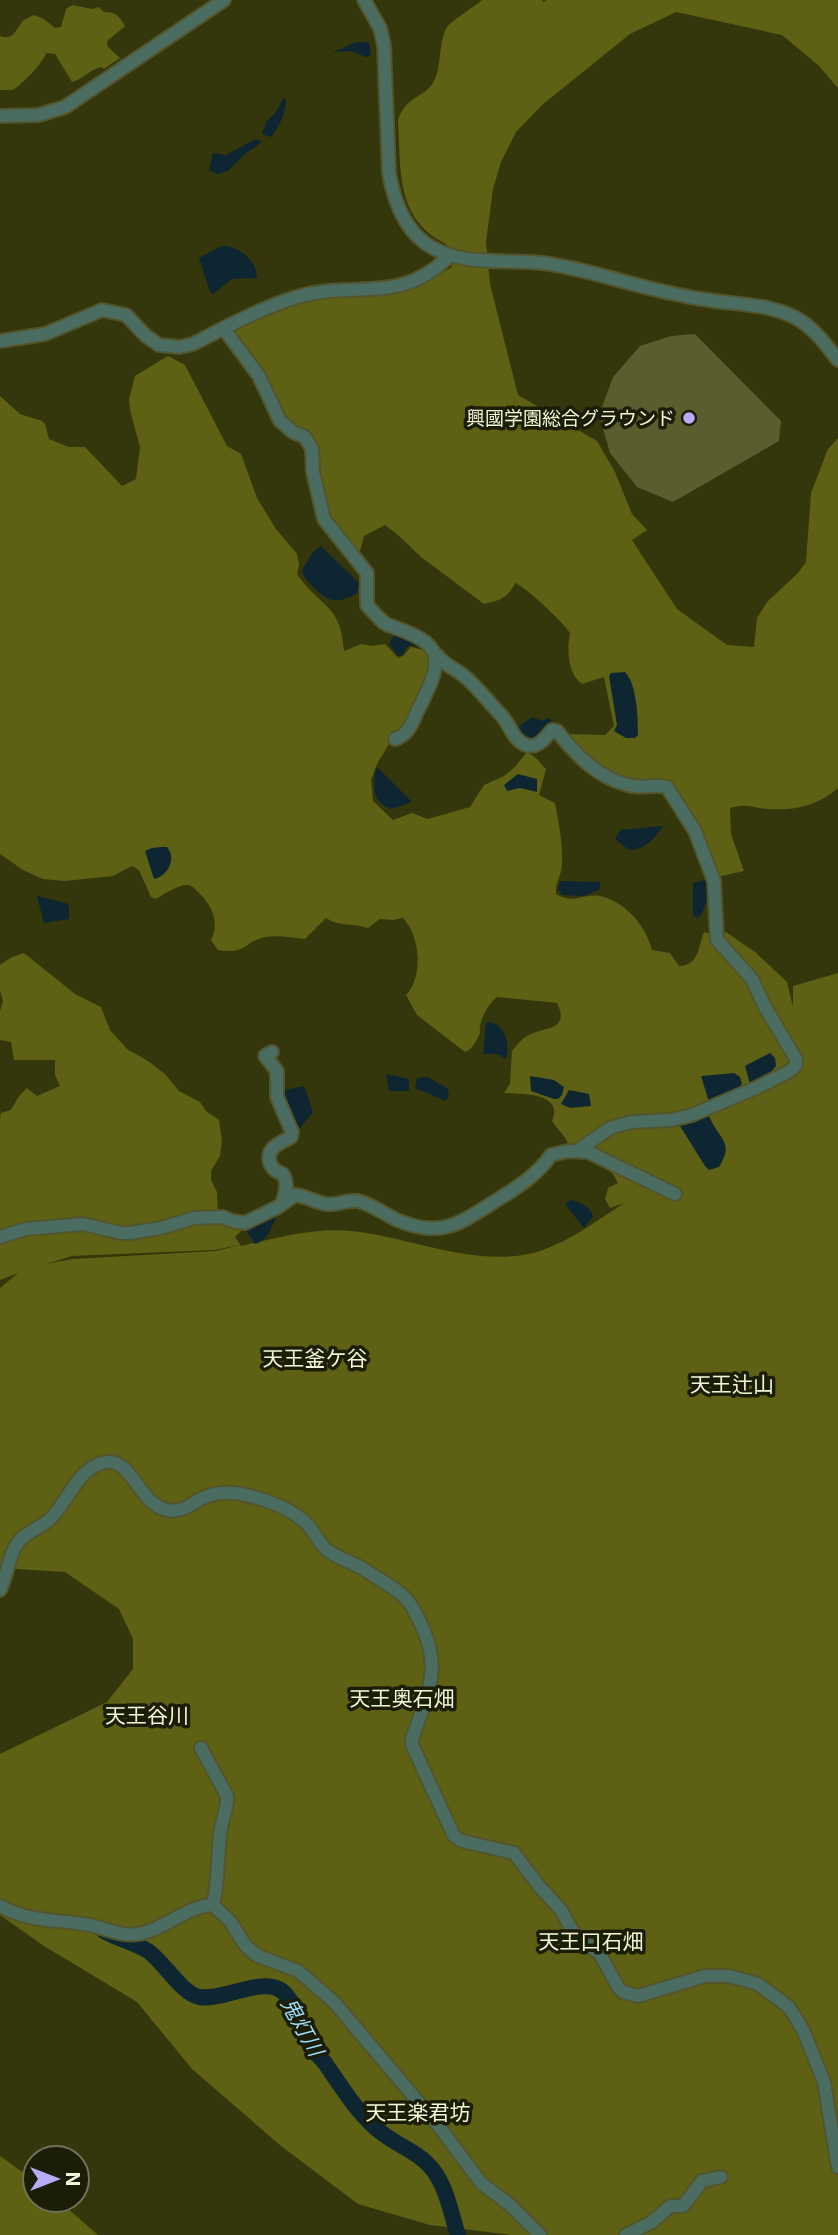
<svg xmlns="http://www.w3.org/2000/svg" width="838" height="2235" viewBox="0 0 838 2235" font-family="Inter,'Noto Sans JP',sans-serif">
<rect width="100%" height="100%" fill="#34360b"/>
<polygon fill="#5a5d2e" points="695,334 781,421 779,441 673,502 637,487 610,453 599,415 613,377 640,346 671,336"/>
<g fill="#5e6113" fill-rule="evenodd">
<path d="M482,0H542L543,2L547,0H838V88L818,65L782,35L676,12L630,34L542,105L516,132L501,162L493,189L486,242L490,284L518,395L597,441L615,472L632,514L647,530L632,540L677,609L727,645L754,647L757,618L767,602L798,573L806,562L811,493L828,449L838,438V788C819,805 795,811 769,809C751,808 750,803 730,808L731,834L744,871L717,877L674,788L608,775L563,734L605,735L614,726L604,677L582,684C567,673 567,649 570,633C563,622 526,587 515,583C508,598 499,601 484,604L421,557L398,535L385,525L364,536L359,555L326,516L316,449L282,419L230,331L298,304L323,298L386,295L411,289L452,267L446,244C395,219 401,169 398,120C406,95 424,99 434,81C442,66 438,43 447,27C450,22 474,7 482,0Z"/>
<path d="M72,5L92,9L99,7L104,12C116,12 119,16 125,26L107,41L108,47L120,58L104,69L101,67C89,70 84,79 72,82L55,54L46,53C45,61 20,87 12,90C10,90 2,90 0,90V36C14,41 15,30 23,21C25,19 32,16 34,15L44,19L55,28L61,27L66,9Z"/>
<path d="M168,356L185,365L227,446L241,454L257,498L276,529L297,554L299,565L297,574C320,608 341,603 344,651L361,644L372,646L385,644L398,658L403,656L411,647L432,652L433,660L415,718L392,739L377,764L371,780L373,801L393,820L412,813L428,819L470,807L484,785L504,776L515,767L527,752L536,758L546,769L539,795L555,803C559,823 563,845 562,866C561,876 555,883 556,894C575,905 582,893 600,896C626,902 646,926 652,950L670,953L679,966C699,965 698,948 704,932L711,934L726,932L755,952L787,982L793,1007V986L838,973V2235H512L430,2225L358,2204L281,2146L192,2069L137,2002L44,1946L0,1915V1754L107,1702L133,1669V1639L119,1609L65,1572L0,1568V1288L18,1273L0,1280V1119L1,1113L11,1110L19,1096L27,1088L37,1096L60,1086L55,1075V1060H14L11,1042L0,1040V1011L3,1001L0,990V965L12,957L24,953L75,994L101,1007L110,1030L127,1049L148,1061L165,1074L179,1091L200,1102L206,1111L219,1120L222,1141L220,1156L211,1171V1180L217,1192L218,1213L240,1226L241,1231L235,1237L241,1246C276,1238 315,1227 351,1231C412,1237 479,1270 540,1251C570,1241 598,1220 624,1203L610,1208L605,1199L608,1188L618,1183C610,1163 587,1156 569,1147C566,1135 558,1131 552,1121C564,1092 522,1094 504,1093L510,1084L512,1051C517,1045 522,1038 529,1035C543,1027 571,1031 557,1003L497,997C488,1004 478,1022 480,1033C476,1041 473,1049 465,1052L417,1015L406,995C424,976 420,936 403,918L393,920L380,919L368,928C353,923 339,927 326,918L305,939C293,938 278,935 266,937C244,941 248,955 218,950L211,940C220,923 212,906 200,894C196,890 192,884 186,885C177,885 164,895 155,899L151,897L139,870L132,866L113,876L65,881L43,879L23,870L0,854V396L20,414L42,421L45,424L49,439L69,447H85L122,486L136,479L140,447L130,410L129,399L135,376ZM240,1245L216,1251L72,1259L46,1264L72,1256L214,1250Z"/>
<polygon points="0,2156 35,2181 35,2200 58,2200 98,2235 0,2235"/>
</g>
<g fill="#0d2632">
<polygon points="356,42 369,42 371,55 366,57 351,51 333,52"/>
<path d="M286,98C286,112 280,126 271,137L262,134L267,121L276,112L283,99Z"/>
<polygon points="256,139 262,142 246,153 228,171 217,174 209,170 213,153 226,155"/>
<path d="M222,246C239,245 257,261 257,278L232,279L213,294L210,292L199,258Z"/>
<path d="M321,546L359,583L357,593C330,610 319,594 303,575L302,570L313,552Z"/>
<polygon points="395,634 417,641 427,650 411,645 406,648 403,655 398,656 389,644"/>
<path d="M625,672C637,685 638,717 638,735L635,738H626L614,731L617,725L609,676L611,673Z"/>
<path d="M532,717L542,721L550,717L552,723L550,728L532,741C525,740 518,735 518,727Z"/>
<path d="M378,768L412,802L392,809C371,803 373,786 376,769Z"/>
<polygon points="518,774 537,779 537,792 520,788 507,791 504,785"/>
<path d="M663,826C654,839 645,850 629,850L615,839L620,830Z"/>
<path d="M161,847H167C177,858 168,876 154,879L145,851L152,848Z"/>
<path d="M709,879C711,888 705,913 698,918L693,916V883Z"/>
<polygon points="560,881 600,882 600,889 585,896 562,895 558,890"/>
<polygon points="37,896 66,903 69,906 69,919 44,923"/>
<path d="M489,1022C506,1025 510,1044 506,1059L497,1054H483L486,1023Z"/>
<polygon points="770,1053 775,1058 776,1066 769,1074 750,1084 745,1066"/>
<polygon points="734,1073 740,1077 742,1084 739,1087 709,1102 701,1076"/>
<polygon points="386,1074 409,1079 409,1091 389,1091"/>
<polygon points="530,1076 554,1080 564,1087 562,1095 558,1099 554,1099 531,1091"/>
<polygon points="427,1077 447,1088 449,1094 446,1101 415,1088 417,1078"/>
<polygon points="304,1086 313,1112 300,1128 294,1130 282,1095 284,1090"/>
<polygon points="569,1090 589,1094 591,1106 570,1108 561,1104"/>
<path d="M709,1116C719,1140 735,1142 719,1167L709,1170L705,1166L680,1126Z"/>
<path d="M570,1200C579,1202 591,1206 593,1217L584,1228L565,1204Z"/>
<path d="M273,1213L276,1217C271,1229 268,1240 255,1244L245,1229Z"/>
</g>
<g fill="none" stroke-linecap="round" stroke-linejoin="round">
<path stroke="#0d2632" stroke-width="16" d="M104,1931C118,1939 135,1943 148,1951C164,1962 181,1993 199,1997C222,2001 264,1976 282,1991C298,2004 300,2031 311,2047C315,2053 321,2058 325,2063C343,2089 360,2118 386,2136C403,2148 421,2154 433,2170C447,2188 451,2214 458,2235"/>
<defs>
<g id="minor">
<path d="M364,0L380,28L384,45L389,173C394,202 405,233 433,248C465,266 507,259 543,263C582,268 618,281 657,290C674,294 692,298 709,300C739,305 775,304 801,321C816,331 827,346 838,360"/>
<polyline points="0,116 39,115 65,107 224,0"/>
<path d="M224,329L259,376L280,421L293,432L305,437L312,449L313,472L324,519L367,573V605C373,611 382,624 391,626C443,644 445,656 420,706C413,718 411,734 395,739"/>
<path d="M0,341L45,334L102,310L126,315L146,336L159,345L180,347L193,344C226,327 261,308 297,297C355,280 401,306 450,255"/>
<path d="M435,656H438C445,666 455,668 464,676C478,687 489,703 502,716C510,725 513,740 526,745C538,749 545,738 552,730L557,731C576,755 597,777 628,785C641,789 654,784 667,787L695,831L714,881L717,940L752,979L765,1007L796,1059V1065L790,1071L756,1088L692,1115L671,1120L631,1122L610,1128L577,1151"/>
<path d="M272,1052L265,1056L277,1071V1097L292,1132L291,1137C280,1143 265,1148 270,1163C273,1170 277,1172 283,1174C289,1185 285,1193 282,1204"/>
<path d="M0,1237L26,1229L83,1224L121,1233H130L161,1228L194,1218L223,1217L232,1221L245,1223L278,1207L295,1195C306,1196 315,1202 326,1204C337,1206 348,1199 358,1201C373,1205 384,1214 397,1220C442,1239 460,1223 497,1200C518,1187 537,1175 551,1155L568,1151L588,1152L675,1194"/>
<path d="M0,1590C8,1574 8,1555 19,1541C29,1530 44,1527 53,1516C69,1499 80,1464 108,1462C132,1460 139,1504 167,1510C184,1513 191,1503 205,1497C217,1492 229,1492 241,1494C263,1498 293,1509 308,1525C315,1533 319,1543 327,1550C337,1558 349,1561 360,1567C373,1575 388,1584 400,1593C408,1599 414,1609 418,1618C444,1668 428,1691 412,1739V1745L454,1836L462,1841L514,1853L539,1886L561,1910L573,1932L600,1954L618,1987L623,1992L638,1996L705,1976H729L758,1984L789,2007L803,2030L824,2082L838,2167"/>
<path d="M201,1748L227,1796C228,1807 223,1817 221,1828C217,1853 219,1880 213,1905"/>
<path d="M0,1906C32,1923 56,1919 90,1925C108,1929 124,1938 143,1933C168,1927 187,1906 213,1905L230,1921L245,1945L256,1955L298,1971L334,2002L441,2129L481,2183L510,2205L540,2235"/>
<polyline points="626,2235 652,2222 670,2206 683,2206 702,2181 721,2177"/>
</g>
</defs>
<use href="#minor" stroke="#52552c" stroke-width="16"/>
<use href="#minor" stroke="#4a6c61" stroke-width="12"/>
</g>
<circle fill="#b8abf7" stroke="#1b1d06" stroke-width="2.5" cx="689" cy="418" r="7"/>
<g text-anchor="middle" stroke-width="7" stroke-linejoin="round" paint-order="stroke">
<g font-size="19" fill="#f2f5d8" stroke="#1b1d06" text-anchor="end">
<text x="675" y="425">興國学園総合グラウンド</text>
</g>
<g font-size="21" fill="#f2f5d8" stroke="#1b1d06">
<text x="315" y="1366">天王釜ケ谷</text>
<text x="732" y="1392">天王辻山</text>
<text x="402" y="1706">天王奥石畑</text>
<text x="147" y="1723">天王谷川</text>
<text x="591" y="1949">天王口石畑</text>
<text x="418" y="2120">天王楽君坊</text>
</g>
<g font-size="21" font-style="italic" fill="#9fdbfb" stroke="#1b1d06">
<text transform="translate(302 2027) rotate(61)" y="7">鬼灯川</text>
</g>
</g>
<g transform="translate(56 2179) rotate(90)"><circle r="33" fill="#1b1d06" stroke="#71735a" stroke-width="2"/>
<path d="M0-5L12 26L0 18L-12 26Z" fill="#b8abf7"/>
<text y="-10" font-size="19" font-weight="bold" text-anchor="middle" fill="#f2f5d8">N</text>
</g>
</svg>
